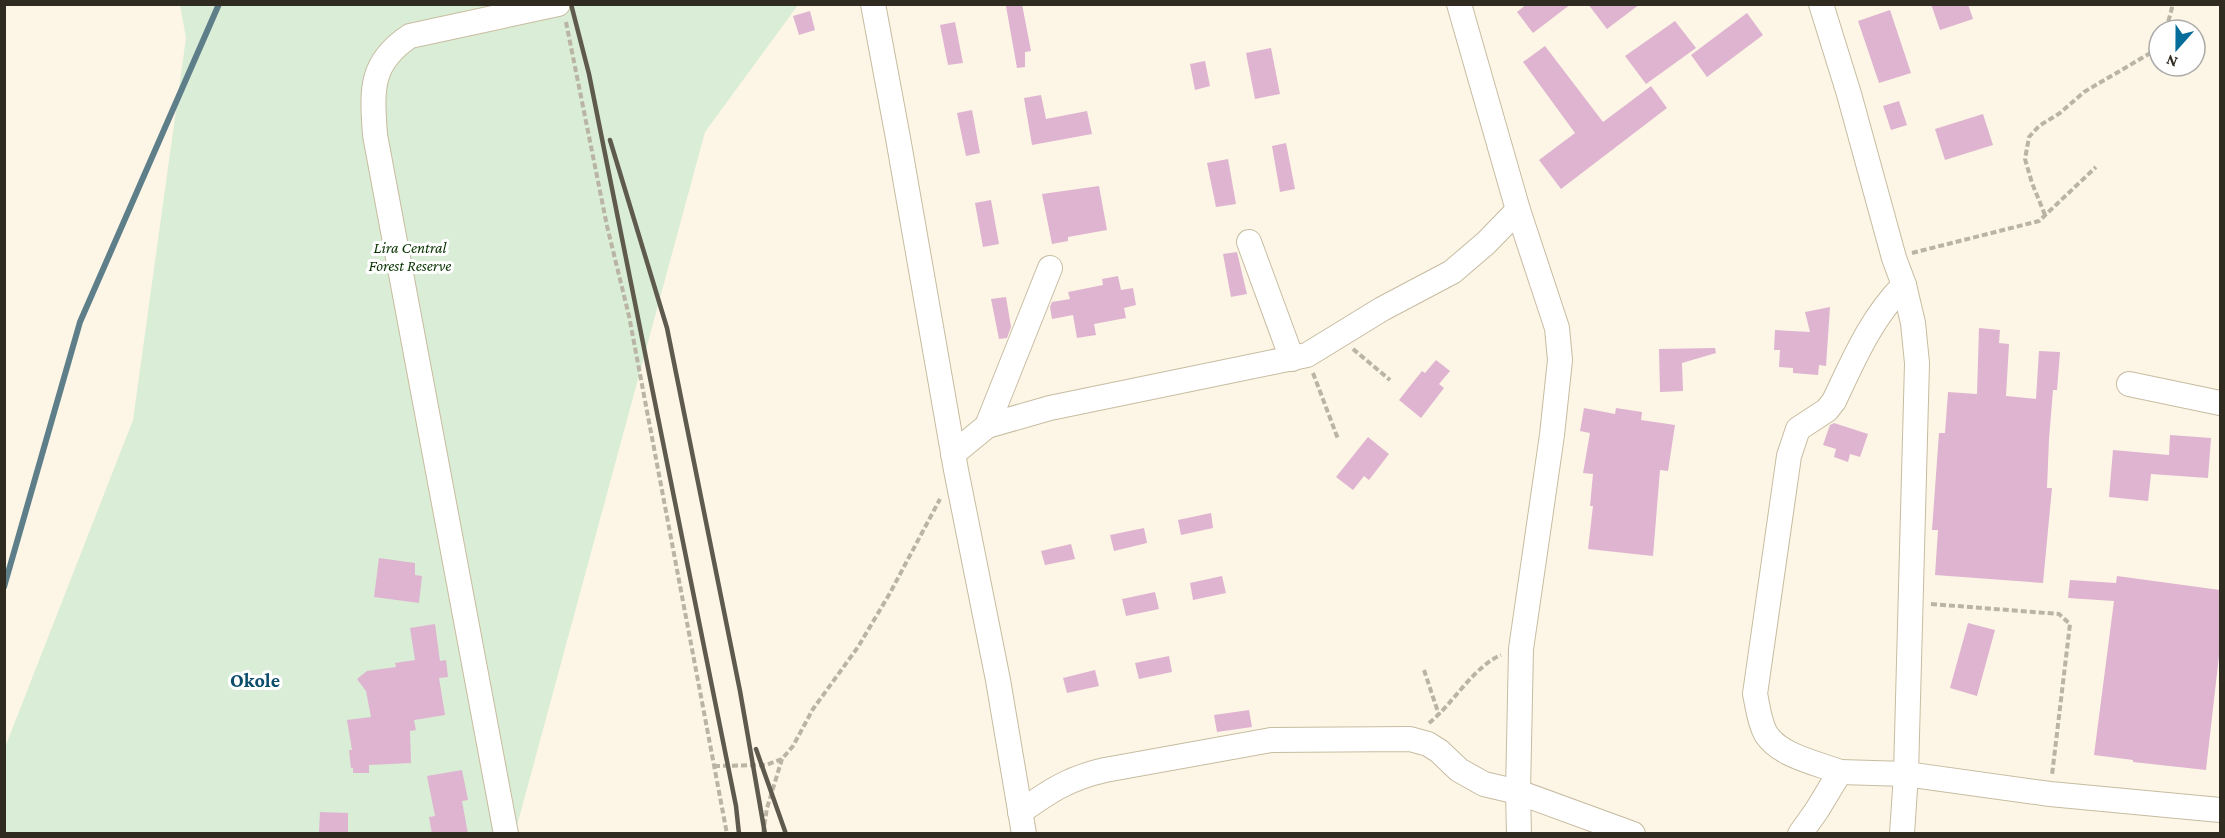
<svg xmlns="http://www.w3.org/2000/svg" width="2225" height="838" viewBox="0 0 2225 838" font-family="'Crimson Pro',serif">
<rect width="100%" height="100%" fill="#fdf6e6"/>
<polygon fill="#daedd6" points="180,5 798,5 705,132 515,833 5,833 4,750 133,420 186,38"/>
<g fill="none" stroke-linecap="round" stroke-linejoin="round">
<polyline stroke="#5e7f8a" stroke-width="6" points="4,587 80,322 219,4"/>
</g>
<g fill="#deb4d0">
<polygon points="1022,4 1031,51 1025,52 1025,67 1017,68 1006,6"/>
<polygon points="1527,4 1571,4 1533,33 1517,12"/>
<polygon points="1588,4 1640,4 1607,29"/>
<polygon points="1931,4 1968,4 1973,19 1940,30"/>
<polygon points="1890,10 1911,73 1879,83 1858,21"/>
<polygon points="810,11 815,30 799,35 793,16"/>
<polygon points="1747,13 1763,35 1707,77 1691,55"/>
<polygon points="1675,21 1696,48 1646,84 1625,56"/>
<polygon points="955,22 963,63 948,65 940,25"/>
<polygon points="1545,46 1603,122 1651,86 1667,108 1561,189 1539,160 1575,133 1523,62"/>
<polygon points="1271,48 1280,94 1255,99 1246,53"/>
<polygon points="1205,61 1210,86 1195,90 1190,64"/>
<polygon points="1041,95 1046,119 1087,111 1092,134 1032,145 1024,98"/>
<polygon points="1899,101 1907,125 1891,130 1883,106"/>
<polygon points="972,110 980,153 966,156 957,113"/>
<polygon points="1983,114 1993,145 1945,160 1935,129"/>
<polygon points="1286,143 1295,189 1280,192 1272,146"/>
<polygon points="1228,159 1236,204 1216,207 1207,163"/>
<polygon points="1099,186 1107,230 1068,237 1068,241 1052,244 1042,194"/>
<polygon points="991,200 999,244 983,247 975,203"/>
<polygon points="1237,252 1247,294 1231,297 1223,254"/>
<polygon points="1118,276 1121,290 1133,288 1136,305 1124,308 1126,318 1094,324 1096,335 1077,338 1073,315 1052,319 1050,307 1052,302 1070,299 1068,292 1103,285 1102,279"/>
<polygon points="1006,297 1011,327 1007,338 999,339 991,299"/>
<polygon points="1830,307 1826,366 1819,365 1818,375 1793,373 1793,368 1779,367 1780,350 1774,350 1775,330 1810,332 1805,312"/>
<polygon points="1979,328 2000,330 1999,343 2009,344 2006,396 2036,399 2039,351 2060,352 2057,390 2053,390 2049,439 2047,488 2052,488 2043,583 1935,575 1938,530 1932,530 1939,433 1945,433 1948,392 1977,394"/>
<polygon points="1715,348 1716,353 1682,363 1683,391 1660,392 1659,349"/>
<polygon points="1436,360 1450,371 1439,384 1444,388 1421,418 1399,400 1422,371 1425,373"/>
<polygon points="1584,408 1615,414 1616,408 1642,412 1641,420 1675,425 1668,471 1660,470 1653,556 1588,549 1593,506 1590,506 1593,474 1583,473 1590,433 1580,431"/>
<polygon points="1834,423 1868,434 1860,457 1850,454 1848,462 1834,457 1836,449 1823,445 1830,425"/>
<polygon points="2170,435 2211,438 2208,478 2151,474 2148,501 2109,497 2113,450 2169,455"/>
<polygon points="1368,437 1389,454 1369,480 1364,476 1353,490 1336,477"/>
<polygon points="1211,513 1213,528 1181,535 1178,520"/>
<polygon points="1144,528 1147,543 1114,551 1110,535"/>
<polygon points="1071,544 1075,559 1045,565 1041,551"/>
<polygon points="379,558 415,563 415,575 422,576 419,603 374,597"/>
<polygon points="1222,576 1226,593 1193,600 1190,583"/>
<polygon points="2117,576 2220,590 2220,647 2206,770 2133,762 2133,760 2094,755 2114,601 2068,598 2070,580 2116,583"/>
<polygon points="1155,592 1159,609 1126,616 1122,599"/>
<polygon points="1968,623 1995,630 1977,696 1950,688"/>
<polygon points="435,624 440,661 446,660 448,677 439,678 445,715 414,720 416,730 410,731 411,763 369,765 369,773 353,773 353,768 351,768 349,750 352,750 347,720 371,717 366,691 357,679 367,671 396,667 395,663 415,660 410,628"/>
<polygon points="1169,656 1172,672 1139,679 1135,663"/>
<polygon points="1095,670 1099,686 1067,693 1063,678"/>
<polygon points="1249,710 1252,727 1217,732 1214,715"/>
<polygon points="462,770 468,800 462,801 468,834 432,834 429,817 435,816 427,776"/>
<polygon points="320,812 348,813 348,833 319,832"/>
</g>
<g fill="none" stroke-linecap="round" stroke-linejoin="round">
<defs>
<g id="minor">
<polyline points="873,4 898,138 956,470 998,680 1024,834"/>
<polyline points="1459,4 1518,210 1557,328 1560,360 1552,435 1521,649 1518,792 1519,834"/>
<polyline points="1821,4 1849,94 1894,258 1904,285 1913,323 1917,363 1906,774 1902,834"/>
<polyline points="1249,242 1292,359"/>
<polyline points="2129,384 2220,403"/>
<polyline points="987,426 1050,408 1307,355 1382,309 1452,272 1486,243 1518,210"/>
<polyline points="953,454 987,426 1050,268"/>
<path d="M1840,772C1817,763 1780,756 1766,734C1759,722 1758,707 1755,694L1789,456L1798,429L1827,410L1834,401C1854,359 1871,318 1904,285"/>
<path d="M1020,812C1050,791 1069,778 1105,770L1271,740L1410,739L1428,744L1439,751L1459,770L1484,784L1518,792L1633,834"/>
<path d="M506,834L375,135C372,91 369,63 410,36L558,4"/>
<polyline points="1800,834 1817,810 1840,772 1906,774 2050,794 2220,810"/>
</g>
</defs>
<use href="#minor" stroke="#c7bca1" stroke-width="26"/>
<g stroke="#bab4a5" stroke-width="4" stroke-dasharray="6 3" stroke-linecap="butt">
<polyline points="566,22 607,226 629,316 727,834"/>
<polyline points="2166,30 2173,4"/>
<polyline points="2045,215 2032,183 2025,159 2029,137 2039,126 2060,113 2084,92 2159,48"/>
<polyline points="1912,253 2039,221 2096,167"/>
<polyline points="1353,349 1390,380"/>
<polyline points="1313,373 1338,439"/>
<polyline points="1931,604 2059,614 2070,624 2052,775"/>
<polyline points="1424,670 1439,715"/>
<path d="M1429,723C1453,704 1473,667 1501,655"/>
<polyline points="714,766 766,765 782,759 793,746 813,709 858,647 890,593 940,499"/>
<polyline points="763,834 767,808 782,759"/>
</g>
<use href="#minor" stroke="#fff" stroke-width="24"/>
<g stroke="#5f5a4e" stroke-width="4.5">
<polyline points="571,4 589,74 736,806 739,834"/>
<polyline points="610,140 667,328 740,691 765,834"/>
<polyline points="756,749 786,834"/>
</g>
</g>
<g text-anchor="middle" stroke-width="6" stroke-linejoin="round" paint-order="stroke">
<g font-size="16" font-style="italic" fill="#093402" stroke="#fff">
<text x="410" y="253">Lira Central<tspan x="410" dy="18">Forest Reserve</tspan></text>
</g>
<g font-size="20" font-weight="bold" fill="#0c4d6c" stroke="#fff">
<text x="255" y="687">Okole</text>
</g>
</g>
<rect width="2225" height="838" fill="none" stroke="#2f2b20" stroke-width="12"/>
<g transform="translate(2177 48) rotate(201)"><circle r="28" fill="#ffffff" stroke="#acaaa6" stroke-width="1.5"/>
<path d="M0-4.5L10 22L0 15L-10 22Z" fill="#046d9a"/>
<text y="-9" font-size="16" font-weight="bold" text-anchor="middle" fill="#2f2b20">N</text>
</g>
</svg>
